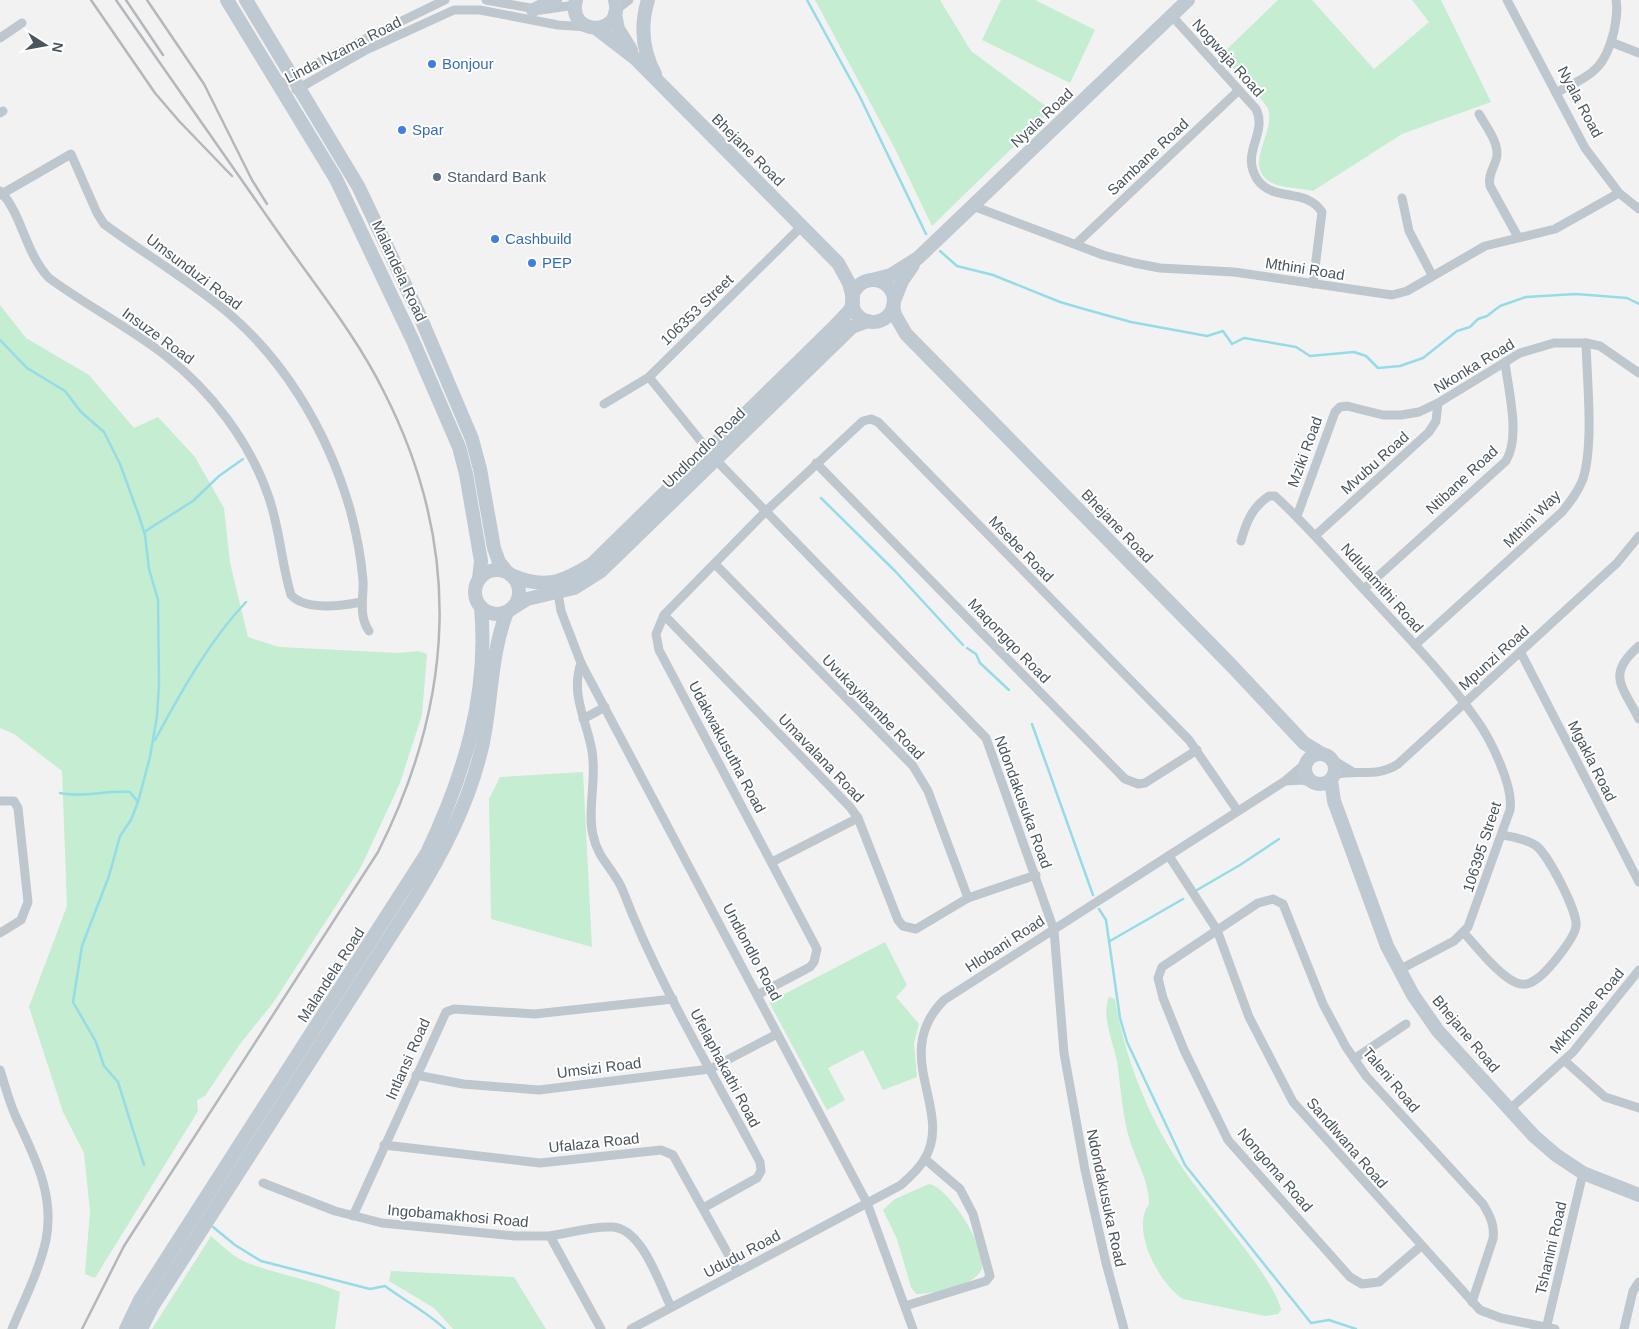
<svg xmlns="http://www.w3.org/2000/svg" width="1639" height="1329" viewBox="0 0 1639 1329" font-family="Helvetica,sans-serif">
<rect width="100%" height="100%" fill="#f3f2f2"/>
<g fill="#c4edd1">
<polygon points="815,0 940,0 971,51 1051,110 932,226 894,147"/>
<polygon points="1001,0 1035,0 1095,30 1070,83 982,40"/>
<path d="M1278,0H1312L1374,69L1429,22L1412,0H1441L1491,102L1402,134L1313,191C1301,188 1283,188 1272,183C1240,166 1279,129 1267,107C1259,94 1232,68 1221,55Z"/>
<polygon points="0,305 26,338 89,375 134,428 158,417 195,457 224,508 230,563 248,637 279,647 399,653 418,651 427,654 422,715 400,783 361,867 273,1003 240,1044 205,1096 197,1100 198,1111 95,1278 85,1274 90,1211 84,1153 63,1112 29,1007 67,906 62,771 14,734 0,728"/>
<polygon points="583,772 592,947 491,919 489,799 500,777"/>
<polygon points="885,942 907,985 896,997 919,1024 914,1043 917,1077 883,1090 863,1050 828,1068 845,1100 827,1110 769,1002"/>
<path d="M1109,997L1115,999C1126,1064 1152,1127 1191,1180C1212,1209 1275,1279 1281,1310L1278,1314L1265,1316L1183,1299C1159,1284 1130,1229 1149,1204C1149,1181 1137,1163 1130,1141C1122,1115 1121,1088 1117,1061C1113,1042 1101,1016 1109,997Z"/>
<path d="M929,1184C949,1187 987,1249 982,1268C977,1286 932,1294 916,1294L911,1287L897,1239L883,1210L895,1199Z"/>
<path d="M211,1236C222,1246 233,1257 248,1263C278,1275 311,1279 340,1292L335,1329H152Z"/>
<polygon points="391,1271 514,1277 546,1329 453,1329 434,1308 389,1281"/>
</g>
<g fill="none" stroke-linecap="round" stroke-linejoin="round">
<g stroke="#94dce7" stroke-width="2.5">
<polyline points="807,0 859,95 926,234"/>
<polyline points="940,251 957,266 993,275 1060,302 1084,309 1131,322 1207,336 1223,331 1232,344 1244,338 1296,347 1310,356 1354,352 1366,356 1378,368 1400,366 1423,358 1457,331 1470,327 1478,319 1487,316 1500,306 1526,297 1576,294 1627,298 1639,304"/>
<polyline points="0,340 27,368 65,391 81,412 104,432 120,464 139,516 145,535 149,569 158,600 159,684 157,716 150,757 138,802 131,820 120,836 109,876 82,946 73,1002 96,1042 104,1066 118,1082 144,1165"/>
<polyline points="821,498 895,571 963,645"/>
<polyline points="144,532 193,501 219,476 243,459"/>
<polyline points="967,648 976,654 980,663 1009,690"/>
<polyline points="1032,724 1093,895"/>
<path d="M155,740C181,692 209,641 246,602"/>
<path d="M60,793C83,798 106,790 130,792L138,802"/>
<polyline points="1197,890 1240,865 1279,839"/>
<polyline points="1099,909 1106,920 1120,1018 1127,1042 1185,1165 1311,1323 1329,1320 1356,1329"/>
<polyline points="1110,941 1183,899"/>
<path d="M213,1227L235,1245L261,1261L370,1289L385,1286C405,1301 427,1312 445,1329"/>
</g>
<g stroke="#bec7cd" stroke-width="9">
<polyline points="486,0 541,10 575,5"/>
<polyline points="1507,0 1585,148 1619,193 1639,209"/>
<polyline points="616,10 629,0"/>
<path d="M1172,16L1256,109C1268,134 1240,152 1257,179C1273,203 1306,187 1322,212L1313,284"/>
<polyline points="0,38 22,23"/>
<polyline points="1611,42 1639,53"/>
<polyline points="279,86 332,55 445,0"/>
<polyline points="296,90 364,51 454,10 480,10 558,25 587,27"/>
<path d="M1556,93C1591,74 1604,72 1614,31C1616,20 1618,11 1616,0"/>
<polyline points="0,113 3,111"/>
<path d="M1479,114C1485,125 1498,141 1497,155C1496,166 1487,174 1490,186L1518,237"/>
<path d="M0,191C22,213 25,253 49,278C87,306 129,327 166,356C211,391 249,441 268,495C280,528 281,562 291,595C306,611 342,606 361,602"/>
<path d="M0,195L71,154L97,213L104,224C141,251 180,275 216,303C282,354 327,430 350,509C356,531 361,557 363,580C364,598 358,615 369,631"/>
<polyline points="1402,198 1409,231 1432,275"/>
<polyline points="973,206 1103,255 1134,263 1160,268 1234,272 1392,295 1407,291 1485,246 1555,229 1619,193"/>
<polyline points="1076,244 1239,90"/>
<polyline points="649,377 716,460 986,738 1054,930 1064,1053 1085,1170 1106,1263 1124,1329"/>
<polyline points="604,404 649,377 802,226"/>
<polyline points="816,463 1125,779 1138,784 1145,783 1197,750"/>
<polyline points="1297,516 1335,412 1340,407 1347,406 1383,415 1401,415 1419,412 1438,403 1520,353 1554,343 1586,343 1600,346 1639,373"/>
<polyline points="1316,535 1429,432 1436,421 1438,403"/>
<path d="M1241,541C1246,523 1252,507 1269,496H1275C1309,527 1338,562 1369,595C1406,635 1445,675 1476,719C1490,738 1514,786 1510,810L1468,927L1454,941L1399,970"/>
<polyline points="715,564 913,766 928,791 968,898"/>
<polyline points="557,587 561,611 581,663 867,1203 913,1329"/>
<path d="M1364,589L1506,461C1521,436 1508,390 1505,362"/>
<polyline points="664,615 850,807 858,818 898,920 903,926 916,929 968,898 1036,875"/>
<path d="M1415,645L1562,512C1570,502 1578,492 1583,479C1594,443 1587,382 1586,343"/>
<path d="M1639,646C1606,675 1622,685 1639,719"/>
<polyline points="1521,653 1639,882"/>
<path d="M581,663C570,695 587,721 592,751C597,778 587,811 593,835C598,860 615,870 623,891C659,985 713,1073 760,1162L761,1171L757,1178L703,1208"/>
<polyline points="583,719 605,707"/>
<polyline points="1333,760 1353,772"/>
<path d="M1334,775C1358,768 1375,779 1398,764L1617,563L1639,536"/>
<polyline points="1286,781 1302,780 1313,783"/>
<polyline points="0,801 14,801 18,808 28,902 21,920 0,933"/>
<polyline points="1169,856 1217,930 1249,1017 1293,1102 1480,1310 1501,1318 1555,1329"/>
<polyline points="772,862 858,818"/>
<path d="M1464,933C1477,947 1500,977 1517,983C1523,985 1530,984 1535,980C1546,974 1575,938 1576,926C1578,912 1547,852 1535,845C1526,839 1513,837 1502,835"/>
<polyline points="757,995 810,967 814,962 817,949 659,650 656,634 664,615 766,511 863,421 871,419 878,422 1189,740 1237,810"/>
<polyline points="1354,1059 1406,1024"/>
<polyline points="1565,1061 1605,1097 1639,1108"/>
<path d="M0,1070C5,1085 9,1102 16,1117C34,1156 55,1194 46,1240C39,1271 24,1300 12,1329"/>
<polyline points="416,1075 463,1084 539,1090 710,1069 777,1034"/>
<polyline points="1510,1109 1573,1052 1639,970"/>
<polyline points="384,1145 540,1163 661,1150 673,1155 738,1272"/>
<polyline points="263,1183 335,1211 382,1223 515,1236 550,1236 601,1329"/>
<polyline points="353,1216 446,1012 454,1009 535,1014 673,999"/>
<path d="M550,1236C570,1233 592,1226 612,1227C642,1228 659,1283 671,1307"/>
<path d="M1421,1246L1379,1282L1362,1284L1350,1277L1228,1140L1184,1050L1163,998L1158,978L1162,967L1258,903L1273,899L1283,904L1323,1004L1346,1047L1366,1076L1483,1204C1490,1216 1495,1225 1493,1239L1472,1302"/>
<polyline points="905,1306 986,1281 990,1276 973,1214 960,1189 925,1159"/>
<path d="M631,1329L901,1185C910,1177 918,1170 924,1160C955,1111 889,1055 944,1000L1285,781L1306,763"/>
<polyline points="1546,1329 1583,1173"/>
<polyline points="1624,1329 1633,1291 1639,1282"/>
</g>
<g stroke="#bfc9d1" stroke-width="14">
<polyline points="227,0 336,179 413,341 459,447 466,474 481,561 479,579"/>
<polyline points="246,0 358,186 419,314 472,439 480,469 494,548 499,562 507,572"/>
<path d="M576,0C566,37 625,37 615,0"/>
<path d="M648,0C640,26 642,50 655,74"/>
<polyline points="533,10 555,0"/>
<polyline points="615,14 618,29 631,50"/>
<polyline points="597,29 636,59 838,263 849,283 853,298"/>
<polyline points="872,280 891,275 918,258 1188,0"/>
<circle cx="873" cy="301" r="21"/>
<polyline points="894,301 902,281 913,265"/>
<polyline points="893,306 895,315 906,334 1230,664 1304,743 1322,754"/>
<circle cx="497" cy="592" r="22"/>
<path d="M511,575C545,590 563,582 592,564L834,327L850,310L853,303"/>
<polyline points="511,609 527,599 574,588 601,571 852,327 868,321"/>
<circle cx="1320" cy="769" r="15"/>
<polyline points="1331,780 1334,801 1387,946 1413,995 1438,1031 1534,1136 1556,1155 1583,1173 1639,1195"/>
<path d="M126,1329L140,1300L427,853C464,775 489,695 481,607"/>
<path d="M141,1329L152,1307L413,901C443,853 469,803 482,747C492,703 490,655 507,612"/>
</g>
<g stroke="#b4b7bb" stroke-width="2.5">
<polyline points="91,0 155,93 179,121 232,176"/>
<polyline points="126,0 163,55"/>
<polyline points="147,0 204,84 252,180 267,204"/>
<path d="M82,1329L124,1246L378,852C455,699 463,547 384,392C356,335 314,284 278,232C224,155 170,78 116,0"/>
</g>
</g>
<g fill="#3f7fe0" stroke="#fff" stroke-width="2">
<circle cx="432" cy="64" r="5"/>
<circle cx="402" cy="130" r="5"/>
<circle cx="495" cy="239" r="5"/>
<circle cx="532" cy="263" r="5"/>
</g>
<circle fill="#5c6f8a" stroke="#fff" stroke-width="2" cx="437" cy="177" r="5"/>
<g text-anchor="middle" stroke-width="4" stroke-linejoin="round" paint-order="stroke">
<g font-size="15" fill="#4a565e" stroke="#fff">
<text transform="translate(343 50) rotate(-27)" y="5">Linda Nzama Road</text>
<text transform="translate(1228 58) rotate(48)" y="5">Nogwaja Road</text>
<text transform="translate(1580 102) rotate(62)" y="5">Nyala Road</text>
<text transform="translate(1042 118) rotate(-43)" y="5">Nyala Road</text>
<text transform="translate(748 150) rotate(45)" y="5">Bhejane Road</text>
<text transform="translate(1148 157) rotate(-43)" y="5">Sambane Road</text>
<text transform="translate(1305 269) rotate(9)" y="5">Mthini Road</text>
<text transform="translate(399 271) rotate(65)" y="5">Malandela Road</text>
<text transform="translate(194 272) rotate(37)" y="5">Umsunduzi Road</text>
<text transform="translate(697 310) rotate(-44)" y="5">106353 Street</text>
<text transform="translate(158 336) rotate(36)" y="5">Insuze Road</text>
<text transform="translate(1474 366) rotate(-31)" y="5">Nkonka Road</text>
<text transform="translate(704 448) rotate(-44)" y="5">Undlondlo Road</text>
<text transform="translate(1305 452) rotate(-70)" y="5">Mziki Road</text>
<text transform="translate(1375 463) rotate(-42)" y="5">Mvubu Road</text>
<text transform="translate(1462 480) rotate(-43)" y="5">Ntibane Road</text>
<text transform="translate(1532 519) rotate(-45)" y="5">Mthini Way</text>
<text transform="translate(1117 526) rotate(46)" y="5">Bhejane Road</text>
<text transform="translate(1021 549) rotate(46)" y="5">Msebe Road</text>
<text transform="translate(1382 588) rotate(48)" y="5">Ndlulamithi Road</text>
<text transform="translate(1009 641) rotate(46)" y="5">Maqongqo Road</text>
<text transform="translate(1494 658) rotate(-42)" y="5">Mpunzi Road</text>
<text transform="translate(873 707) rotate(46)" y="5">Uvukayibambe Road</text>
<text transform="translate(727 747) rotate(62)" y="5">Udakwakusutha Road</text>
<text transform="translate(821 758) rotate(46)" y="5">Umavalana Road</text>
<text transform="translate(1592 761) rotate(63)" y="5">Mgakla Road</text>
<text transform="translate(1023 802) rotate(70)" y="5">Ndondakusuka Road</text>
<text transform="translate(1482 847) rotate(-72)" y="5">106395 Street</text>
<text transform="translate(1005 944) rotate(-33)" y="5">Hlobani Road</text>
<text transform="translate(752 952) rotate(62)" y="5">Undlondlo Road</text>
<text transform="translate(331 975) rotate(-57)" y="5">Malandela Road</text>
<text transform="translate(1587 1011) rotate(-50)" y="5">Mkhombe Road</text>
<text transform="translate(1466 1034) rotate(50)" y="5">Bhejane Road</text>
<text transform="translate(408 1059) rotate(-66)" y="5">Intlansi Road</text>
<text transform="translate(599 1068) rotate(-7)" y="5">Umsizi Road</text>
<text transform="translate(725 1068) rotate(62)" y="5">Ufelaphakathi Road</text>
<text transform="translate(1391 1080) rotate(50)" y="5">Taleni Road</text>
<text transform="translate(594 1143) rotate(-6)" y="5">Ufalaza Road</text>
<text transform="translate(1347 1143) rotate(49)" y="5">Sandlwana Road</text>
<text transform="translate(1275 1170) rotate(49)" y="5">Nongoma Road</text>
<text transform="translate(1106 1198) rotate(78)" y="5">Ndondakusuka Road</text>
<text transform="translate(458 1216) rotate(5)" y="5">Ingobamakhosi Road</text>
<text transform="translate(1551 1248) rotate(-77)" y="5">Tshanini Road</text>
<text transform="translate(742 1254) rotate(-28)" y="5">Ududu Road</text>
</g>
<g font-size="15" fill="#366cbe" stroke="#fff" text-anchor="start">
<text x="442" y="69">Bonjour</text>
<text x="412" y="135">Spar</text>
<text x="505" y="244">Cashbuild</text>
<text x="542" y="268">PEP</text>
</g>
<g font-size="15" fill="#4e5e75" stroke="#fff" text-anchor="start">
<text x="447" y="182">Standard Bank</text>
</g>
</g>
<g transform="translate(45 45) rotate(101)" stroke="#ffffff" stroke-width="4" paint-order="stroke">
<path d="M0-4L9 19L0 12L-9 19Z" fill="#4a565e"/>
<text y="-8" font-size="14" font-weight="bold" text-anchor="middle" fill="#4a565e">N</text>
</g>
</svg>
